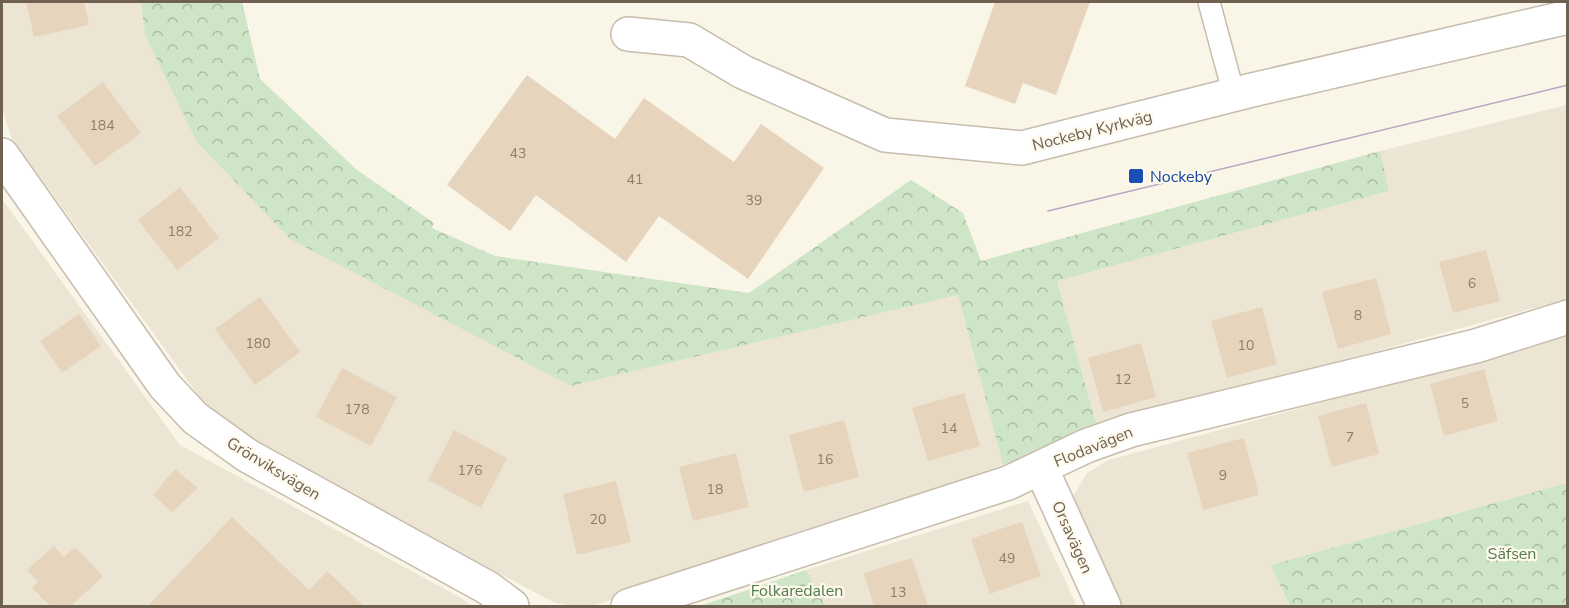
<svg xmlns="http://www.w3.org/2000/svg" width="1569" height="608" viewBox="0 0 1569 608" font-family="'Nunito Sans',sans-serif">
<defs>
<pattern id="forest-crowns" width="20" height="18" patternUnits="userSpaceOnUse" patternTransform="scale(1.5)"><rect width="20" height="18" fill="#cfe5c7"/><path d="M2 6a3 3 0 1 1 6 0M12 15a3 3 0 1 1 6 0" fill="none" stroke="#acbda4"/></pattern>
</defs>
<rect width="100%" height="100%" fill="#f9f5e7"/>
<g fill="#ede5d4">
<polygon points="2,2 141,2 145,35 571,386 958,295 1003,465 593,606 573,606 555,603 260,446 207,407 11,137 2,108"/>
<polygon points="1567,105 1567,299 1097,427 1057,281 1389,191 1380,151"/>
<polygon points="2,199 180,445 463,599 471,606 2,606"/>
<polygon points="1567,336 1567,483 1270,565 1290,606 1117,606 1069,503 1087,473 1109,460"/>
<polygon points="1028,501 1077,606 826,606 806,570"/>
</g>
<g fill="url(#forest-crowns)">
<polygon points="141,2 242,2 260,79 357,170 434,223 432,228 495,256 749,293 911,180 963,213 981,261 1380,151 1389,191 1057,281 1097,427 1003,465 958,295 571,386 290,239 197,142 145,35"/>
<polygon points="1567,483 1567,606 1290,606 1270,565"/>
<polygon points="806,570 826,606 700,606"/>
</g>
<g fill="#e6d4bd">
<polygon points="26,2 84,2 89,25 34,37"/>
<polygon points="995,2 1090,2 1056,95 1023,83 1015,104 965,86"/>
<polygon points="527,75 615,139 644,98 734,162 761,124 824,168 748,279 659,216 626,262 536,195 510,231 447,185"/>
<polygon points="103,82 141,133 95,166 57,116"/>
<polygon points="180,187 219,238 177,270 138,220"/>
<polygon points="1486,250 1500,301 1453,313 1439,262"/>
<polygon points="1376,278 1391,334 1338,349 1322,292"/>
<polygon points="260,297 300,352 255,385 215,329"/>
<polygon points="1262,307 1277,364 1227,378 1211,321"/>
<polygon points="79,314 101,346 62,373 40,341"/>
<polygon points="1141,343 1156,397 1103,412 1088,358"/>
<polygon points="342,368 397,397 371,446 316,417"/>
<polygon points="1484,369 1498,421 1444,436 1430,384"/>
<polygon points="964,393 980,446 928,461 912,408"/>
<polygon points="1366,403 1379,454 1332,467 1318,416"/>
<polygon points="844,420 859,477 804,492 789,435"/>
<polygon points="454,430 507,458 481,508 428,480"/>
<polygon points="1244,438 1259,495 1203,510 1187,453"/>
<polygon points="736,453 749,507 693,521 679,467"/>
<polygon points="175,469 198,488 172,512 153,495"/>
<polygon points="616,481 631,542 577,555 563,494"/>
<polygon points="232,517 309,590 327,571 364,606 148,606"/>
<polygon points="1022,522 1041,576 990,594 971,539"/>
<polygon points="54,546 64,557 75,547 103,576 71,606 50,606 32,588 38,582 27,570"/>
<polygon points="912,558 928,606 874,606 864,573"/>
</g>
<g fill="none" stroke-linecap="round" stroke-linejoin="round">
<defs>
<polyline id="lane" points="1209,2 1234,95"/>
<g id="street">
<polyline points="628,34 689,40 743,72 885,135 1022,148 1252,90 1568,17"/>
<polyline points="2,155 165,386 195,418 248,456 488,588 512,606"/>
<polyline points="1041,468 1104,606"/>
<polyline points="628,606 1008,483 1086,446 1131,430 1476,346 1568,317"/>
</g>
</defs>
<use href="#lane" stroke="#c7bcad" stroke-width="24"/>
<use href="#street" stroke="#c7bcad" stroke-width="36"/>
<use href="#lane" stroke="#fff" stroke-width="21"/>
<use href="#street" stroke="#fff" stroke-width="33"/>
<polyline stroke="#baa7c2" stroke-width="1.5" points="1048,211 1568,85"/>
</g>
<rect fill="#1a4fb4" stroke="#fdf9ed" stroke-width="2" x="1128" y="168" width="16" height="16" rx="3"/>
<g text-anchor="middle" stroke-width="4.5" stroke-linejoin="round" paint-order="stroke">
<g font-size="14" fill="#8e7d6a">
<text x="102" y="130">184</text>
<text x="518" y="158">43</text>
<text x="635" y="184">41</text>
<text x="754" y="205">39</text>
<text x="180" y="236">182</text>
<text x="1472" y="288">6</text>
<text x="1358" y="320">8</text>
<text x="258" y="348">180</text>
<text x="1246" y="350">10</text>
<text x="1123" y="384">12</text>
<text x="1465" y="408">5</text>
<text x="357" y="414">178</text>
<text x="949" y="433">14</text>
<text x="1350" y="442">7</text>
<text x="825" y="464">16</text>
<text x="470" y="475">176</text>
<text x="1223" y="480">9</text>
<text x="715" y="494">18</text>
<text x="598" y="524">20</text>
<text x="1007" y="563">49</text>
<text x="898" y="597">13</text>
</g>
<g font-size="16" fill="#70604f" stroke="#fdf9ed">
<text transform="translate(1092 130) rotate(-14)" y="6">Nockeby Kyrkväg</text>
<text transform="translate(1093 446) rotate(-22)" y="6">Flodavägen</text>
<text transform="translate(274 468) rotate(31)" y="6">Grönviksvägen</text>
<text transform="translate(1073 537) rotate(66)" y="6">Orsavägen</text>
</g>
<g font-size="16" fill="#164399" stroke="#fdf9ed" text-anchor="start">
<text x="1150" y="182">Nockeby</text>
</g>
<g font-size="16" fill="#537a4c" stroke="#fdf9ed">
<text x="1512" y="559">Säfsen</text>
<text x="797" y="596">Folkaredalen</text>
</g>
</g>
<rect width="1569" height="608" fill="none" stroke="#70604f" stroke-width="6"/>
</svg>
